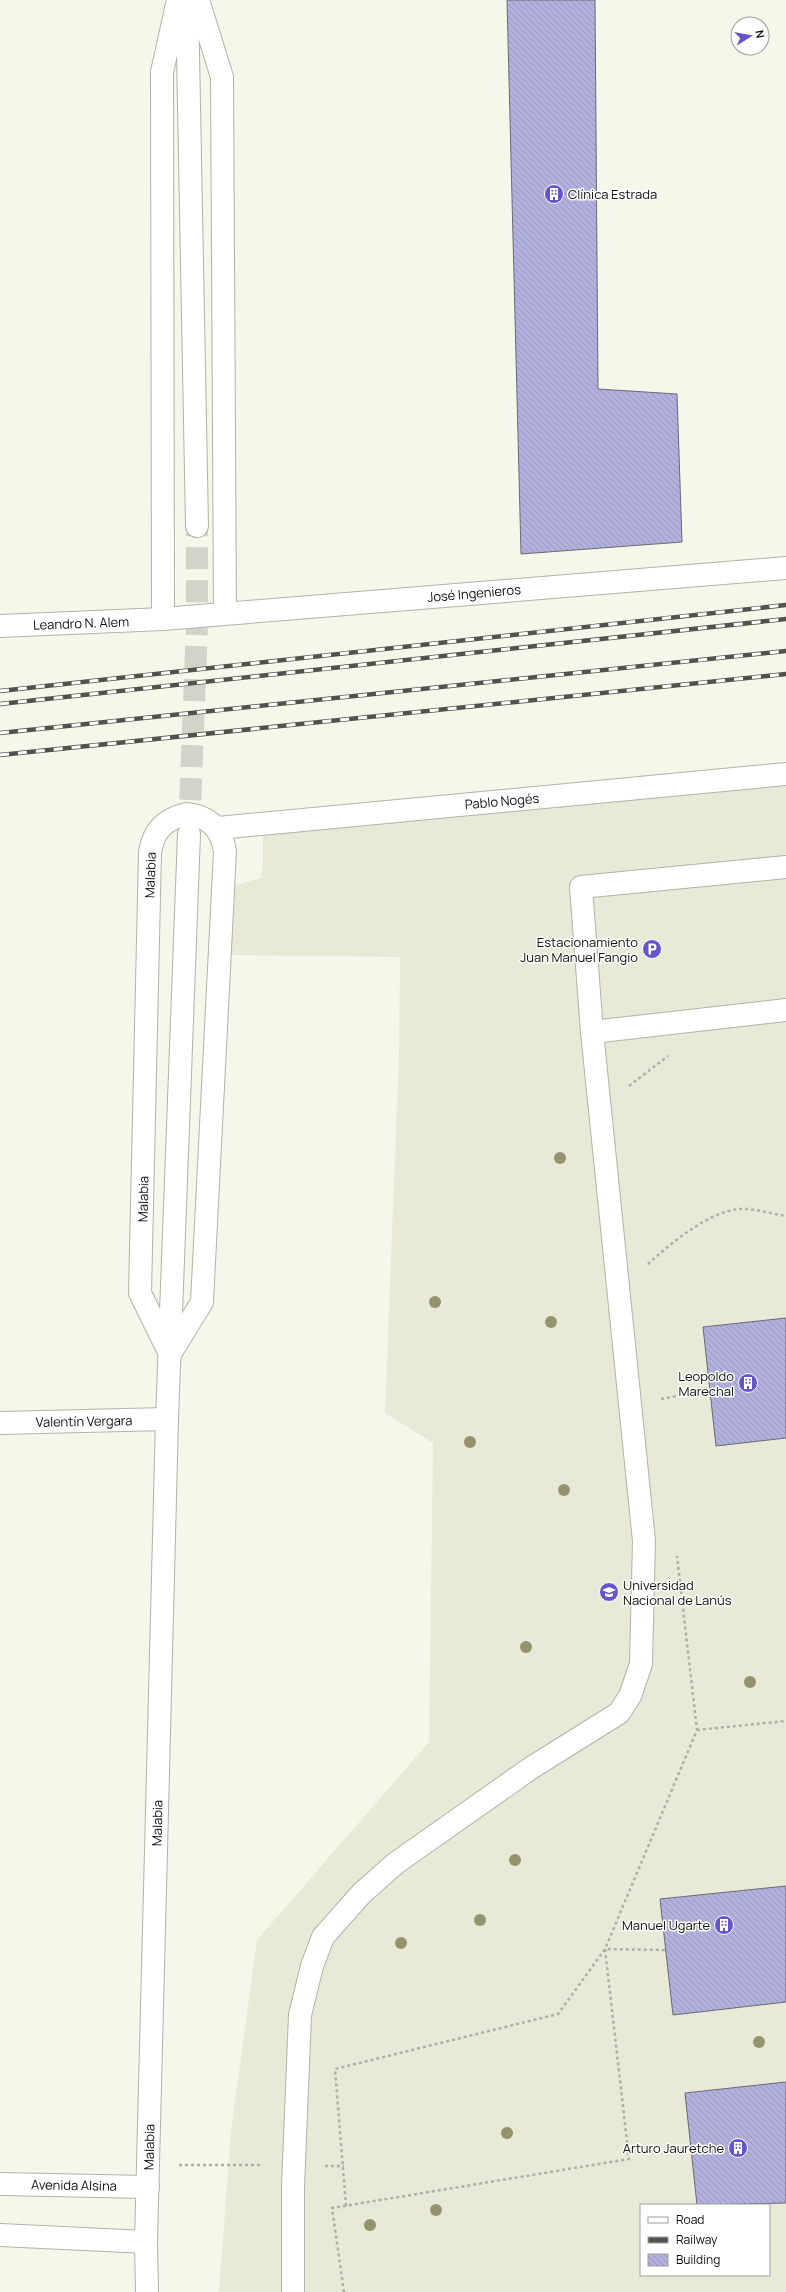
<svg xmlns="http://www.w3.org/2000/svg" width="786" height="2292" viewBox="0 0 786 2292" font-family="Manrope,sans-serif">
<defs>
<pattern id="building-back-hatch" width="6" height="6" patternUnits="userSpaceOnUse"><rect width="6" height="6" fill="#b2b1dd"/><path d="M-1 5l2 2M0 0l6 6M5-1l2 2" fill="none" stroke="#9897bc"/></pattern>
</defs>
<rect width="100%" height="100%" fill="#f6f7eb"/>
<path fill="#e9e9d7" fill-rule="evenodd" d="M786,783V2292H219L231,2131L257,1940L429,1742L433,1443L385,1413L399,1054L400,957L226,955L228,887L261,878L263,863V829ZM641,2205H769V2275H641Z"/>
<g fill="url(#building-back-hatch)" stroke="#6a6a74">
<polygon points="507,0 595,0 598,389 677,394 682,542 521,554"/>
<polygon points="786,1318 786,1438 716,1446 703,1327"/>
<polygon points="786,1886 786,2002 673,2015 660,1899"/>
<polygon points="786,2082 786,2203 697,2205 685,2093"/>
</g>
<g fill="none" stroke-linecap="round" stroke-linejoin="round">
<polyline stroke="#d3d4c9" stroke-width="22" stroke-dasharray="22 11" stroke-linecap="butt" points="189,833 197,624 197,526"/>
<defs>
<g id="service">
<polyline points="218,828 786,774"/>
<polyline points="592,1032 786,1010"/>
<polyline points="293,2292 293,2187 300,2015 312,1966 323,1937 362,1893 396,1863 531,1768 619,1713 630,1696 641,1664 644,1541 592,1032 581,887 786,867"/>
</g>
<g id="minor">
<polyline points="198,0 222,77 225,613"/>
<polyline points="163,619 162,72 178,0"/>
<polyline points="0,626 163,619 786,568"/>
<path d="M186,814C209,816 221,828 225,851L202,1302L170,1354L140,1293L150,852C154,830 164,820 186,814Z"/>
<polyline points="0,1423 167,1419"/>
</g>
<g id="secondary">
<polyline points="187,0 197,526"/>
<polyline points="0,2184 148,2187"/>
<polyline points="0,2235 146,2242"/>
<polyline points="147,2292 146,2242 167,1419 189,834"/>
</g>
</defs>
<use href="#service" stroke="#b2b2a8" stroke-width="24"/>
<use href="#minor" stroke="#b2b2a8" stroke-width="24"/>
<use href="#secondary" stroke="#b2b2a8" stroke-width="24"/>
<g stroke="#afafa6" stroke-width="2.5" stroke-dasharray="3 3" stroke-linecap="butt">
<polyline points="629,1086 668,1056"/>
<path d="M648,1264C670,1244 709,1211 740,1209C754,1208 772,1214 786,1216"/>
<polyline points="661,1399 703,1391"/>
<polyline points="697,1730 786,1721"/>
<polyline points="179,2165 262,2165"/>
<polyline points="325,2166 344,2166"/>
<polyline points="346,2206 335,2069 558,2014 605,1949 697,1730 677,1556"/>
<polyline points="344,2292 332,2208 629,2159 605,1949 666,1950"/>
</g>
<use href="#service" stroke="#fff" stroke-width="22"/>
<use href="#minor" stroke="#fff" stroke-width="22"/>
<use href="#secondary" stroke="#fff" stroke-width="22"/>
<defs>
<g id="rail">
<polyline points="0,691 786,605"/>
<polyline points="0,704 786,619"/>
<polyline points="0,733 786,651"/>
<polyline points="0,755 786,674"/>
</g>
</defs>
<use href="#rail" stroke="#52524c" stroke-width="4.5"/>
<use href="#rail" stroke="#fff" stroke-width="3" stroke-dasharray="9" stroke-linecap="butt"/>
</g>
<g fill="#94936e">
<circle cx="560" cy="1158" r="6"/>
<circle cx="435" cy="1302" r="6"/>
<circle cx="551" cy="1322" r="6"/>
<circle cx="470" cy="1442" r="6"/>
<circle cx="564" cy="1490" r="6"/>
<circle cx="526" cy="1647" r="6"/>
<circle cx="750" cy="1682" r="6"/>
<circle cx="515" cy="1860" r="6"/>
<circle cx="480" cy="1920" r="6"/>
<circle cx="401" cy="1943" r="6"/>
<circle cx="759" cy="2042" r="6"/>
<circle cx="507" cy="2133" r="6"/>
<circle cx="436" cy="2210" r="6"/>
<circle cx="370" cy="2225" r="6"/>
</g>
<defs>
<symbol id="building-disc" viewBox="-11 -11 22 22"><circle r="9.5" fill="#6654cd" stroke="#fff"/><path d="M-4-6H4V6H1V3H-1V6H-4ZM-2.5-4.3h1.7v1.8h-1.7ZM.8-4.3h1.7v1.8H.8ZM-2.5-1h1.7V.8h-1.7ZM.8-1h1.7V.8H.8Z" fill="#fff"/></symbol>
<symbol id="parking-disc" viewBox="-11 -11 22 22"><circle r="9.5" fill="#6654cd" stroke="#fff"/><path d="M-3.5-5.5H1a3.5 3.5 0 0 1 0 7H-1V5.5H-3.5ZM-1-3.4V-.6H.8a1.4 1.4 0 0 0 0-2.8Z" fill="#fff"/></symbol>
<symbol id="university-disc" viewBox="-11 -11 22 22"><circle r="9.5" fill="#6654cd" stroke="#fff"/><path d="M0-5L7-2L0 1L-7-2ZM-4 1L0 2.5L4 1V4Q0 6-4 4Z" fill="#fff"/></symbol>
</defs>
<g fill-rule="evenodd">
<use href="#building-disc" x="543" y="183" width="22" height="22"/>
<use href="#parking-disc" x="641" y="938" width="22" height="22"/>
<use href="#building-disc" x="737" y="1372" width="22" height="22"/>
<use href="#university-disc" x="598" y="1581" width="22" height="22"/>
<use href="#building-disc" x="713" y="1914" width="22" height="22"/>
<use href="#building-disc" x="727" y="2137" width="22" height="22"/>
</g>
<g text-anchor="middle" stroke-width="3" stroke-linejoin="round" paint-order="stroke">
<g font-size="13" fill="#0e0e0a" stroke="#fff" text-anchor="end">
<text x="568" y="199" text-anchor="start">Clínica Estrada</text>
<text x="638" y="947">Estacionamiento<tspan x="638" dy="15">Juan Manuel Fangio</tspan></text>
<text x="734" y="1381">Leopoldo<tspan x="734" dy="15">Marechal</tspan></text>
<text x="623" y="1590" text-anchor="start">Universidad<tspan x="623" dy="15">Nacional de Lanús</tspan></text>
<text x="710" y="1930">Manuel Ugarte</text>
<text x="724" y="2153">Arturo Jauretche</text>
</g>
<g font-size="13" fill="#0e0e0a" stroke="#fff">
<text transform="translate(474 593) rotate(-5)" y="5">José Ingenieros</text>
<text transform="translate(81 623) rotate(-2)" y="5">Leandro N. Alem</text>
<text transform="translate(502 801) rotate(-5)" y="5">Pablo Nogés</text>
<text transform="translate(150 875) rotate(-88)" y="5">Malabia</text>
<text transform="translate(143 1199) rotate(-89)" y="5">Malabia</text>
<text transform="translate(84 1421) rotate(-1)" y="5">Valentín Vergara</text>
<text transform="translate(157 1823) rotate(-89)" y="5">Malabia</text>
<text transform="translate(149 2147) rotate(-89)" y="5">Malabia</text>
<text transform="translate(74 2185) rotate(1)" y="5">Avenida Alsina</text>
</g>
</g>
<rect x="640" y="2204" width="130" height="72" fill="#ffffff" stroke="#9f9f9d"/>
<rect x="648" y="2217" width="20" height="6" fill="#ffffff" stroke="#9f9f9d"/>
<text x="676" y="2224" font-size="12" fill="#0e0e0a">Road</text>
<rect x="648" y="2237" width="20" height="6" fill="#52524c" stroke="#9f9f9d"/>
<text x="676" y="2244" font-size="12" fill="#0e0e0a">Railway</text>
<rect x="648" y="2254" width="20" height="12" fill="url(#building-back-hatch)" stroke="#9f9f9d"/>
<text x="676" y="2264" font-size="12" fill="#0e0e0a">Building</text>
<g transform="translate(750 36) rotate(79)"><circle r="19" fill="#ffffff" stroke="#9f9f9d"/>
<path d="M0-3L7 15L0 10L-7 15Z" fill="#6654cd"/>
<text y="-6" font-size="11" font-weight="bold" text-anchor="middle" fill="#0e0e0a">N</text>
</g>
</svg>
